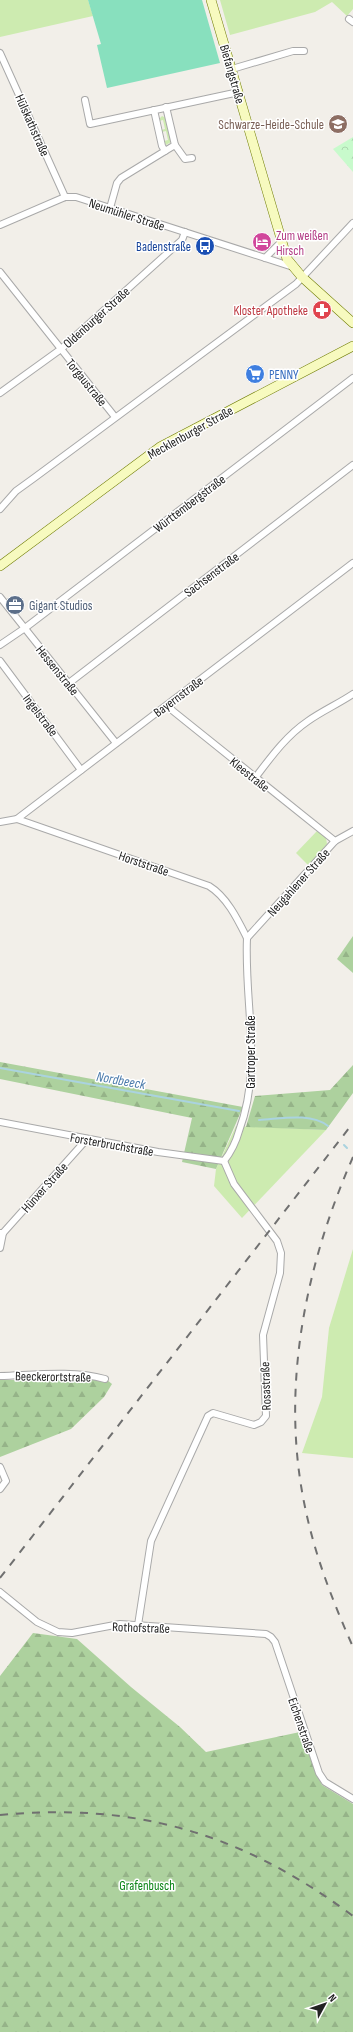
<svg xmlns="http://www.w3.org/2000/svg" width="353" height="2032" viewBox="0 0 353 2032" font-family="'Sofia Sans Condensed',sans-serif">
<defs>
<pattern id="forest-firs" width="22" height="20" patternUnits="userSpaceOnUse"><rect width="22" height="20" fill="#add19e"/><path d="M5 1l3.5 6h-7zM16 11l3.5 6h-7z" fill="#95b388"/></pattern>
<pattern id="park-crowns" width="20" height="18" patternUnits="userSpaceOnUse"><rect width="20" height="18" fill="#c8facc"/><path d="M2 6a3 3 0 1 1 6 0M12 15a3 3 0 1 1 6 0" fill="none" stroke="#acd6af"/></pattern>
</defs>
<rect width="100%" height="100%" fill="#f2efe9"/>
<g fill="#cdebb0">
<polygon points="0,0 88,0 93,16 0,37"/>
<polygon points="220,0 353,0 353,9 347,16 332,2 315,12 230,35"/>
<polygon points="162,116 166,118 171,142 166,145 164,141 168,140 166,131 162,132 161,130 165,129 163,120 159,121 159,119"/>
<polygon points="317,831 326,838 327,844 309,866 296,853"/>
<polygon points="236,1126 326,1130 242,1218 214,1186 216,1169"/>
<polygon points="353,1249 353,1458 302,1453 322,1397 329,1328"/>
</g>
<g fill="url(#forest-firs)">
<polygon points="353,936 353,973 337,959"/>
<polygon points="0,1062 243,1107 216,1169 182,1162 192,1118 0,1079"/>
<polygon points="353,1065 353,1093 326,1130 246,1127 255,1096 330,1090"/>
<polygon points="0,1380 107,1380 112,1384 104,1397 71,1429 0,1457"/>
<polygon points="33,1633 77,1639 131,1687 180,1727 206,1752 300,1732 322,1785 353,1804 353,2032 0,2032 0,1676"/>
</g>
<polygon fill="url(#park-crowns)" points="353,137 353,172 333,149"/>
<polygon fill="#88e0be" points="88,0 202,0 220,63 107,88 97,45 101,44"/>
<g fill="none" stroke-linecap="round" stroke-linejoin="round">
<g stroke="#aad3df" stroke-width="2">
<polyline points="0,1068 239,1111"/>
<path d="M259,1120C280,1119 310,1112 328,1126"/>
<polyline points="344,1145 347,1148"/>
</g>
<defs>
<g id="street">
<polyline points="349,19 353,22"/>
<polyline points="0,53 65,197"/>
<polyline points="232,69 293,51 304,51"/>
<polyline points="85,100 90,124 239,92"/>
<polyline points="175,145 185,159 192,158"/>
<polyline points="165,151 175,145 166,107"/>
<polyline points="110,208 117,183 121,178 165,151 162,146 154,110"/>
<polyline points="0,225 65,197 76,197 293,267"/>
<polyline points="265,258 282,241"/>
<polyline points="0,272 115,417"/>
<polyline points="0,393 61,349 182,240 185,232"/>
<polyline points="0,509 16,491 34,478 296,284 353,223"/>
<polyline points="0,597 116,743"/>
<polyline points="0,645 25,628 353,378"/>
<polyline points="0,661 81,770"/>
<polyline points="69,683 353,465"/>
<polyline points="167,705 173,711 335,841"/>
<path d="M255,778C271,757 286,736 308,721C322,711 338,704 353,694"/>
<path d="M17,819L209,886C227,897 238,920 247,938"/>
<polyline points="0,822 17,819 353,563"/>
<polyline points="247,938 335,841 353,831"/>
<polyline points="0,1122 158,1152 224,1161"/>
<path d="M224,1161C231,1152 236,1142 239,1131C263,1067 244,1004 247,938"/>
<polyline points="0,1233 3,1233 87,1139"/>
<polyline points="0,1248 3,1233"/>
<path d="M0,1376C34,1375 72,1370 105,1379"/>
<polyline points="0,1467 6,1481 0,1489"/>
<polyline points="0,1592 37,1622 58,1632 72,1633 120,1624 266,1634 271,1637 275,1642 319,1773 325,1782 353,1799"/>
<polyline points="138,1625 151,1541 208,1416 213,1413 254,1425 261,1422 266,1416 263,1335 280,1273 281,1253 277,1241 234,1184 224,1161"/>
</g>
<g id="secondary">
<polyline points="211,0 287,259 302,277 353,323"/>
<polyline points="0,566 160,447 353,346"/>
</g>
</defs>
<use href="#street" stroke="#a9a9a9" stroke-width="8"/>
<use href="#secondary" stroke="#707d05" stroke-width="10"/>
<use href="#street" stroke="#fff" stroke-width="6"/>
<use href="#secondary" stroke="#f7fabf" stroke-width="9"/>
<g stroke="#707070" stroke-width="2" stroke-dasharray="8 8" stroke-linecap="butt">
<path d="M353,1157C305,1266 280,1389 305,1507C315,1556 333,1602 353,1647"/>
<polyline points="0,1578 353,1123"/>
<path d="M0,1815C137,1802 243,1834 353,1916"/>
</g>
</g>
<defs>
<symbol id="school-disc" viewBox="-11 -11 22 22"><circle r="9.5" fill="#8d6e63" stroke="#fff"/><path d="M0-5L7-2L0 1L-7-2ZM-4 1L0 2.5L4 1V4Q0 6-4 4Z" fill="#fff"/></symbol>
<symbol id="hotel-disc" viewBox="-11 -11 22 22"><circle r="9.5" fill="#d1479c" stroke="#fff"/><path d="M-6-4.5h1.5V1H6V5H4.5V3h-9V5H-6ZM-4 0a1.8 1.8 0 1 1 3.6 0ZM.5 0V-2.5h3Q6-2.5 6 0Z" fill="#fff"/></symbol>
<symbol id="bus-disc" viewBox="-11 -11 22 22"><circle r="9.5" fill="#1a4fb4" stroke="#fff"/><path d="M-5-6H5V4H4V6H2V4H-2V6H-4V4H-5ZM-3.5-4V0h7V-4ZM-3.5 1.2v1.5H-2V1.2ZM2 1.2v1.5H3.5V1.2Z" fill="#fff"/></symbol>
<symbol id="pharmacy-disc" viewBox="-11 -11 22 22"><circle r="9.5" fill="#e0444e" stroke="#fff"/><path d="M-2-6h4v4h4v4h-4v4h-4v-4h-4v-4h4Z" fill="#fff"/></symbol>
<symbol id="supermarket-disc" viewBox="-11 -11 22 22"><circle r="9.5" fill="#3f7fe0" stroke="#fff"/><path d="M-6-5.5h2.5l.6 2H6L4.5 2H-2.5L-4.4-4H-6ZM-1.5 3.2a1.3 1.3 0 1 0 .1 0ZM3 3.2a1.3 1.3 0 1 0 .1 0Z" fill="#fff"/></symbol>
<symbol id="office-disc" viewBox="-11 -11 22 22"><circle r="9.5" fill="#5c6f8a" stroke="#fff"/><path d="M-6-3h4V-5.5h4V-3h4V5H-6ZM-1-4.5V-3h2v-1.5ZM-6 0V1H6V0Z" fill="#fff"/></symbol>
</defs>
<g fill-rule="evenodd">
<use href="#school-disc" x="327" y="113" width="22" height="22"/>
<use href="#hotel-disc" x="251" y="231" width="22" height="22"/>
<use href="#bus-disc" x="194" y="235" width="22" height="22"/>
<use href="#pharmacy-disc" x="311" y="299" width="22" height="22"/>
<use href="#supermarket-disc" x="244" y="363" width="22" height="22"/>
<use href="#office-disc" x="4" y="594" width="22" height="22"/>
</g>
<g text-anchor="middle" stroke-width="3" stroke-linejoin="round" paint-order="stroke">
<g font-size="13" fill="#222" stroke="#fff">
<text transform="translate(233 74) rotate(74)" y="5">Biefangstraße</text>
<text transform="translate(33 125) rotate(66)" y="5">Hülskathstraße</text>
<text transform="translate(127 214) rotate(18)" y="5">Neumühler Straße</text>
<text transform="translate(96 317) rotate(-42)" y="5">Oldenburger Straße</text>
<text transform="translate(87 382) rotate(51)" y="5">Torgaustraße</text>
<text transform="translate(190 432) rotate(-29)" y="5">Mecklenburger Straße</text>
<text transform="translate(189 503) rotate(-37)" y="5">Württembergstraße</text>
<text transform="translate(211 574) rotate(-37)" y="5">Sachsenstraße</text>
<text transform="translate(58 670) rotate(51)" y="5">Hessenstraße</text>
<text transform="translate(178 696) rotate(-37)" y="5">Bayernstraße</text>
<text transform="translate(41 715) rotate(53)" y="5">Ingelstraße</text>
<text transform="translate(250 774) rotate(39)" y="5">Kleestraße</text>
<text transform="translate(144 863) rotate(19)" y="5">Horststraße</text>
<text transform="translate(298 882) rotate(-48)" y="5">Neugahlener Straße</text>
<text transform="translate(250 1052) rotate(-90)" y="5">Gartroper Straße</text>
<text transform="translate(112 1144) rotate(10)" y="5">Forsterbruchstraße</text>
<text transform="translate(44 1187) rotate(-48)" y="5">Hünxer Straße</text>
<text transform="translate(53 1376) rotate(1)" y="5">Beeckerortstraße</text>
<text transform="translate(265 1386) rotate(-92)" y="5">Rosastraße</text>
<text transform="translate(141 1627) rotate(2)" y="5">Rothofstraße</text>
<text transform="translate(302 1725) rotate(71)" y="5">Eichenstraße</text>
</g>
<g font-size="13" fill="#785e54" stroke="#fff" text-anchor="end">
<text x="324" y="129">Schwarze-Heide-Schule</text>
</g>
<g font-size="13" fill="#b23c85" stroke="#fff" text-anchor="start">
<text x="276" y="240">Zum weißen<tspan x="276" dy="15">Hirsch</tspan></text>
</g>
<g font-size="13" fill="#164399" stroke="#fff" text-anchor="end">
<text x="191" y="251">Badenstraße</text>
</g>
<g font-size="13" fill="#be3a42" stroke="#fff" text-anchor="end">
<text x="308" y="315">Kloster Apotheke</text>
</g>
<g font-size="13" fill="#366cbe" stroke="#fff" text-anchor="start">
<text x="269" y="379">PENNY</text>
</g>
<g font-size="13" fill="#4e5e75" stroke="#fff" text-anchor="start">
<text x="29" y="610">Gigant Studios</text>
</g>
<g font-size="13" fill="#0c8416" stroke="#fff">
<text x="147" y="1890">Grafenbusch</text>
</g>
<g font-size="14" font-style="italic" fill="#4a7aab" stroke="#fff">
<text transform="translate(121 1080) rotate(10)" y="5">Nordbeeck</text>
</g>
</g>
<g transform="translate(325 2004) rotate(50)" stroke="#ffffff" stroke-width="3" paint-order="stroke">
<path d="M0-3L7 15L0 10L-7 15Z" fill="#222222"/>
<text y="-6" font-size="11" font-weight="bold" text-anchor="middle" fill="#222222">N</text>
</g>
</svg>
